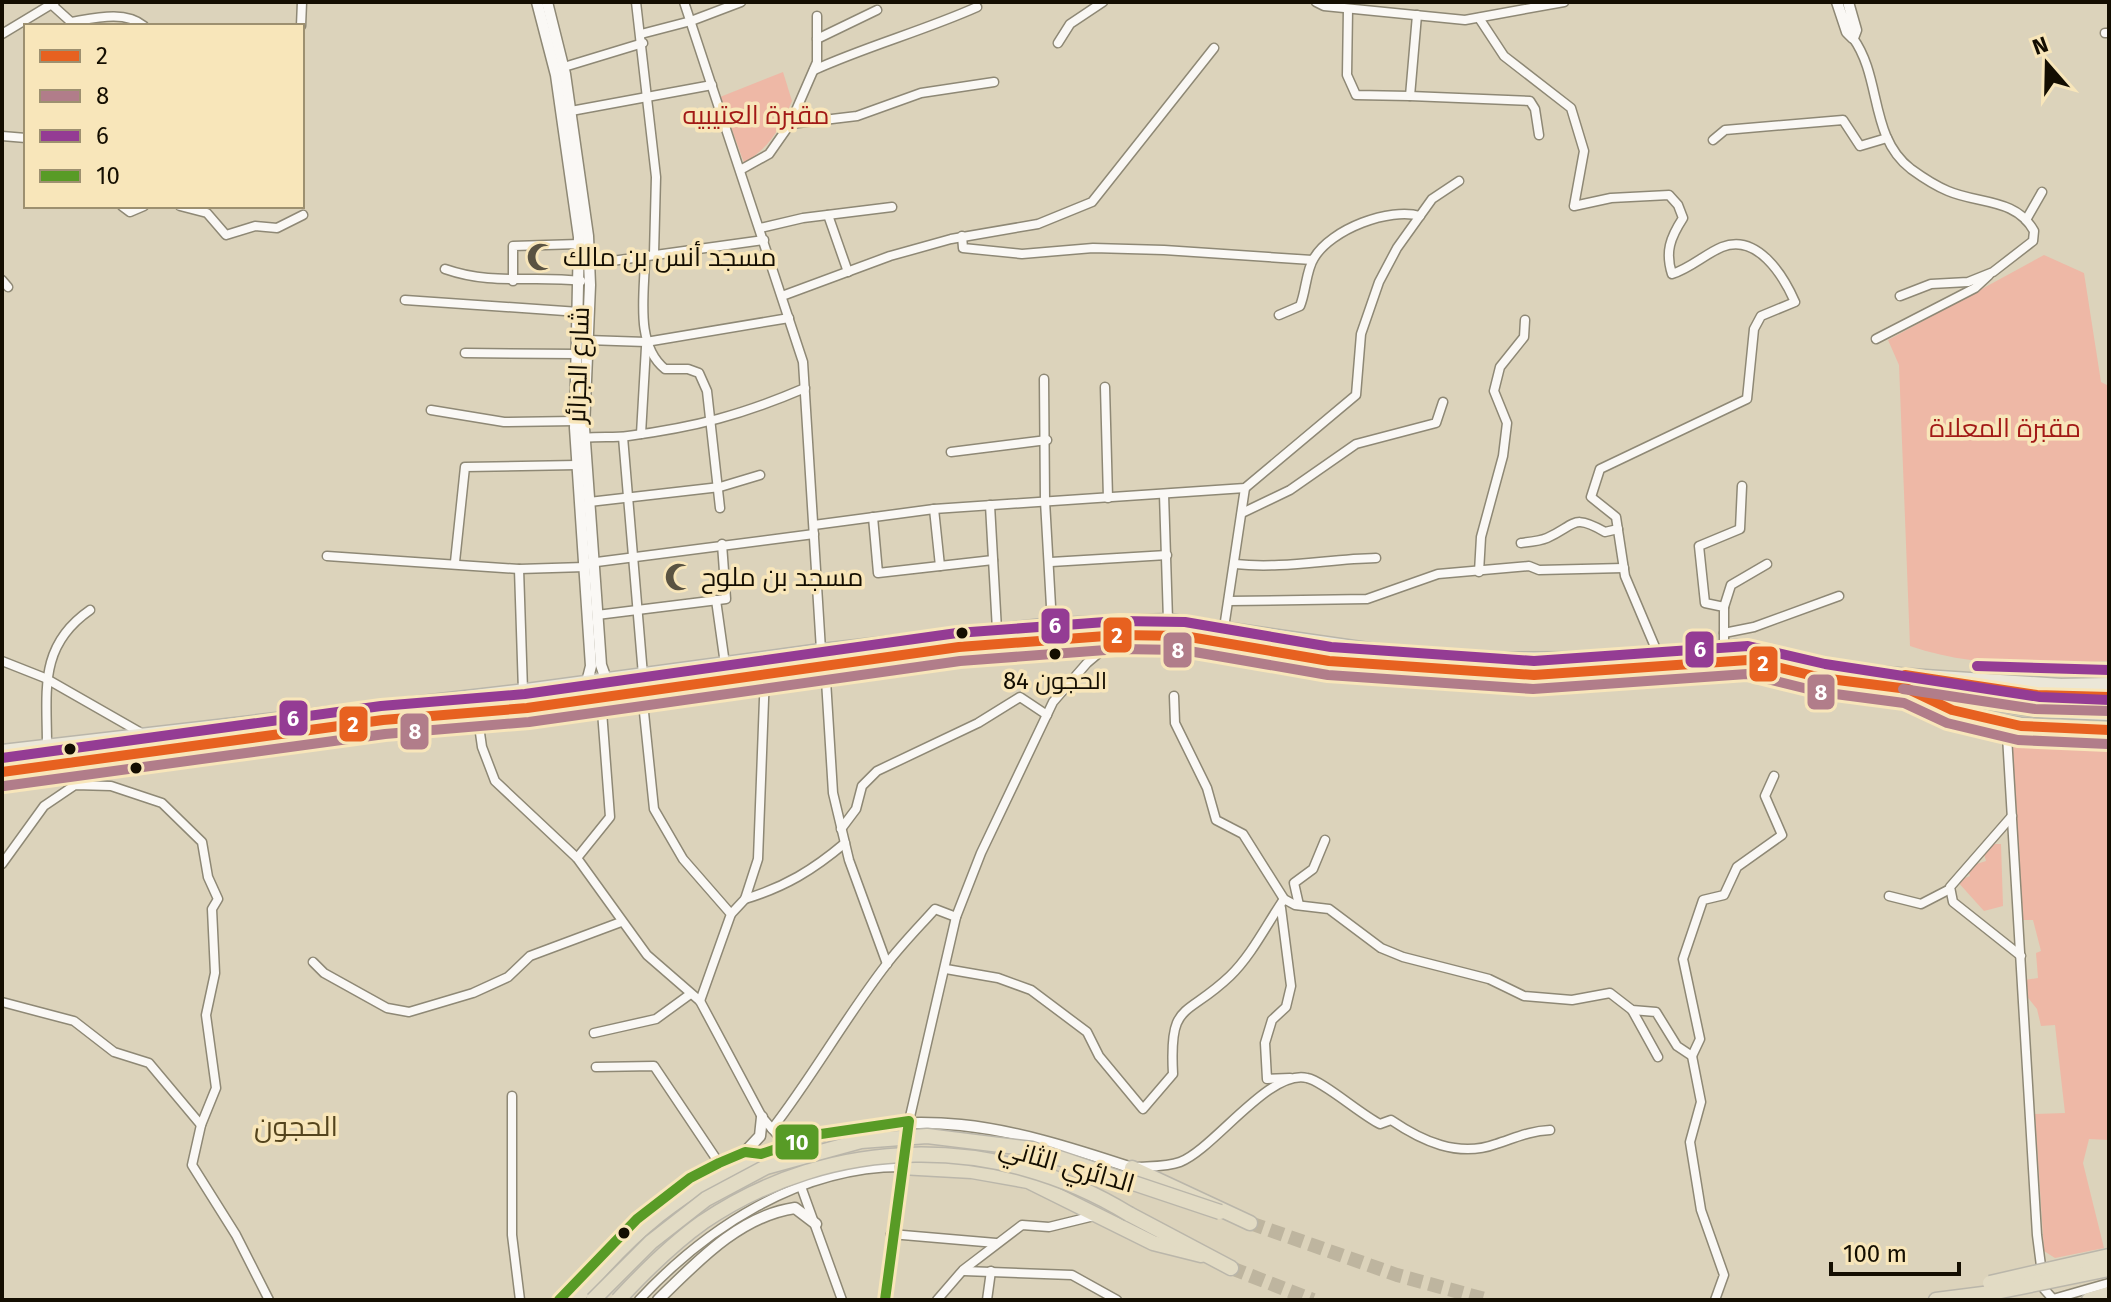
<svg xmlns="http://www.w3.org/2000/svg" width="2111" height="1302" viewBox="0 0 2111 1302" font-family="'Fira Sans',Cairo,sans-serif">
<rect width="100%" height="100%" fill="#dcd3bb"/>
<g fill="#eeb8a6">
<path d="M783,72L792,101C780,129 770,147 744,163L720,97Z"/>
<path d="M2044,255L2084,273L2101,382L2109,386V661C2043,665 1973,668 1910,646L1899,365L1888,340Z"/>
<polygon points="2025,741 2109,747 2109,1140 2089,1139 2083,1163 2104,1248 2055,1258 2044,1251 2035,1114 2065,1113 2055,1025 2041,1026 2037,1009 2025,994 2025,980 2038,978 2036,953 2041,951 2033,920 2020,920 2012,820 2017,819 2009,750 2015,742"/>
<polygon points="1992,844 2001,844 2003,906 1984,911 1957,881 1970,876 1967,867 1986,861 1983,850"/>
</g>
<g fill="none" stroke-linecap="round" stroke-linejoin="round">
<g stroke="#beb59f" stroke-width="14" stroke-dasharray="14 7" stroke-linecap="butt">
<polyline points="1250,1223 1397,1275 1488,1300"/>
<polyline points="1231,1268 1313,1300"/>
</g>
<defs>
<g id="minor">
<polyline points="636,2 656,177 654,254"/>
<polyline points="684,2 803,362 821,650"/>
<polyline points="1316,2 1324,6 1465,20 1564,2"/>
<path d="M51,4L71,22C95,18 125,10 144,26"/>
<polyline points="1348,9 1347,75 1356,95 1410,96 1417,15"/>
<path d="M1479,18L1504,56L1571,108L1584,151L1574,206L1611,198L1669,195L1678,205L1683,218C1670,238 1665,252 1672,274C1691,268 1705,254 1722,247C1757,233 1783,275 1795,302L1761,316L1754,329L1747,399L1600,469L1591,497L1616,517L1625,576L1658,654"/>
<polyline points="301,26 302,2"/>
<polyline points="2105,33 2109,33"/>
<polyline points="2,34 55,2"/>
<polyline points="641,34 691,21 741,2"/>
<path d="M1853,38C1882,78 1869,137 1911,169C1922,177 1936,186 1948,191C1978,204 2016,198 2034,231L2033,241L1993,272L1968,282L1931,284L1900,296"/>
<polyline points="817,39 877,10"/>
<polyline points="1058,43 1070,24 1103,2"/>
<polyline points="564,67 643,43"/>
<path d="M814,70C867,46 923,31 977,7"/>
<polyline points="1410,96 1530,101 1535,109 1539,135"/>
<polyline points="571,111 712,85"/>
<polyline points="790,124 857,116 921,93 994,82"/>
<polyline points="2,136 26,138"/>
<polyline points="1713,140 1725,130 1843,120 1860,146 1887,138"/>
<polyline points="742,169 769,154 790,124 817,62 817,16"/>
<polyline points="122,206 130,212 144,206"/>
<polyline points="180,206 207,213 226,235 255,226 277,228 303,215"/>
<polyline points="828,215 848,272"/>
<polyline points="2026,220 2042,192"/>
<polyline points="760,228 803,218 892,207"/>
<polyline points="962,236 963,248 1022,254 1093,248 1164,250 1312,260"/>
<path d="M645,256C645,292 634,344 665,369H688L699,373L707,391L720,508"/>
<polyline points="590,264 764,240"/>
<path d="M445,269C494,286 530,275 581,281"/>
<polyline points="2,280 8,287"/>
<polyline points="513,281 513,246 579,244"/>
<polyline points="782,296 890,256 951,239 1038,224 1092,202 1214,48"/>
<polyline points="405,300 579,312"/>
<path d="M1279,315L1300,306C1306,292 1306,270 1314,258C1331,229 1390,207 1420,216"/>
<polyline points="1876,339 1975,288 1989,275"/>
<polyline points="587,340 646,342 789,318"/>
<polyline points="465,353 577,354"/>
<polyline points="1044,379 1045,501 1052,624"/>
<polyline points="1105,387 1108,498"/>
<polyline points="431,410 504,422 575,421"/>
<polyline points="641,434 646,347"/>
<polyline points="623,437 643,675"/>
<path d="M585,438C599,436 613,438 628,436C696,427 742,415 805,388"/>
<polyline points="951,452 1047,440"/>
<polyline points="1164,494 1168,620"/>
<polyline points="589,502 720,487 760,475"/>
<polyline points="990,505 997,630"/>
<polyline points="934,509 940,566"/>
<polyline points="1242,513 1290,490 1356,444 1436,423 1443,402"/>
<polyline points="873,517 878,573 993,560"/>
<polyline points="814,525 934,509 1245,488 1356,395 1361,334 1379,282 1397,248 1432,199 1459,181"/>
<path d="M1521,543C1529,542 1540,541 1547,538C1576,525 1572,513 1605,532L1618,529"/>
<polyline points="327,556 519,569 585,567"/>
<polyline points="455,562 465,467 577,465"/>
<polyline points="1051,562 1167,555"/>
<polyline points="589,563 814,534"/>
<path d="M1235,564C1283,569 1328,559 1376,558"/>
<polyline points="519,569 523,691"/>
<polyline points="1479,572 1481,537 1503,456 1507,423 1494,391 1500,367 1524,337 1525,320"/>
<polyline points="716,600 725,664"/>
<polyline points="1229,601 1367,599 1438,574 1529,566 1539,570 1624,568"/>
<polyline points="1724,607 1731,585 1767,564"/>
<polyline points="597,615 726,599 722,544"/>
<polyline points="1224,628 1245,488"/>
<polyline points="1724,633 1754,627 1839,596"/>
<polyline points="1724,647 1724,607 1705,603 1699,546 1740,529 1742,486"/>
<polyline points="2,661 45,678 143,734"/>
<polyline points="825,664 833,793 849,860 887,964"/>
<polyline points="642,693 654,809 683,859 731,914 700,1001"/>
<polyline points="1174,696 1175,723 1207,788 1216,820 1243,834 1284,899 1295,905 1329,909 1381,948 1403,957 1489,979 1524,996 1572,1000 1610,993 1632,1010 1656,1012 1677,1046 1692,1056 1701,1102 1690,1142 1701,1210 1724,1275 1715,1300"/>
<path d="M1953,711C1970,725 1984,733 2007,736L2021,726"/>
<polyline points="477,712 482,747 495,781 577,858 647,955 700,1001 762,1117 786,1145 842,1300"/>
<polyline points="2007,736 2037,1235 2044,1289 2053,1299 2109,1283"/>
<path d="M47,746C47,691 38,646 90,610"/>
<polyline points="2012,816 1950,887 1953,902 2021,956"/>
<polyline points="841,829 856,809 862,786 877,771 978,723 1020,697 1047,715"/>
<polyline points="577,858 610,817 601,698"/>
<polyline points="2,864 44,806 75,785 111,786 162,803 202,842 208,877 218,899 212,909 215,973 206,1015 216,1088 201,1125 192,1165 236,1235 269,1300"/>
<polyline points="1889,896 1921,904 1950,889"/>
<path d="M745,899C785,887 813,870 845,843"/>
<polyline points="1299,905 1294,883 1313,869 1325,840"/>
<polyline points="1281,908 1291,986 1286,1007 1272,1020 1265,1043 1267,1079 1290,1078"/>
<polyline points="731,914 745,899 758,859 765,673"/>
<polyline points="313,962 324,973 387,1008 409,1012 473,993 508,977 530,956 621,922"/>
<path d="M946,969L998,978L1031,990L1087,1032L1099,1056L1143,1109L1173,1074C1169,1000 1185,1019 1230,976C1251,956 1267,924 1284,899"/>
<polyline points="2,1002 74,1021 114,1052 149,1063 201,1125"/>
<polyline points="1632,1010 1658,1057"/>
<polyline points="594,1033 656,1019 689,995"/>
<polyline points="1692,1056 1700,1039 1683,959 1703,900 1724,895 1737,867 1782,835 1765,796 1774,776"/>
<polyline points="596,1067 654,1066 719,1163"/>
<polyline points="512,1096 512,1235 520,1300"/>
<path d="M772,1129C813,1076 845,1018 886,965C901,945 919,927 935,909L956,917"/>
<polyline points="761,1154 786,1145"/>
<path d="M1136,1167C1150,1166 1167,1167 1180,1162C1214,1149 1269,1069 1307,1078C1323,1081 1360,1114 1380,1124L1391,1120C1422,1141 1458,1158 1496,1144C1515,1138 1529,1131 1550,1130"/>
<polyline points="891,1234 996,1243"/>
<polyline points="964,1271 1072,1275 1117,1300"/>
<path d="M639,1300C706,1228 799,1167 901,1167"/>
<polyline points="885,1300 909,1121 956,917 981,853 1053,702 1087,663 1119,636"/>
<polyline points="937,1300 963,1270 1022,1225 1049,1227 1094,1216"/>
<polyline points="987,1300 991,1271"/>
</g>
<g id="tertiary">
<polyline points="537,2 556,75 579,237 575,428 591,666 587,682"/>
<polyline points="547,2 565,74 588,236 590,285 584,428 601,665 606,679"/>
<polyline points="1837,2 1847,32 1853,38 1856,30 1848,2"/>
<path d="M786,1145C921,1104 1002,1125 1132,1168"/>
<polyline points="559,1300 637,1219 690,1178 745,1152 760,1136 762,1117"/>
<path d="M658,1300C696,1263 739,1216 795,1208L816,1224"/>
</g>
<g id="primary">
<polyline points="1988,688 2037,695 2109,697"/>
<path d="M1922,696C1982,725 2044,727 2109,730"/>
<polyline points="2,751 526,690 821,650 1052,624 1168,620 1410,655 1457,659 1613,658 1737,646 1852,670 1910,675 2061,685 2109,684"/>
<polyline points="2,772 383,720 527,708 825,664 959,647 1119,635 1184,636 1329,661 1534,675 1748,660 1822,678 2039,711 2109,714"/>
</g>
<g id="motorway">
<polyline points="901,1167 972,1171 1028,1181 1153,1243 1201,1255"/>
<polyline points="1132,1168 1250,1223"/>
<polyline points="1129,1214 1231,1268"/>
<path d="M575,1300C632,1231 679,1191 761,1154"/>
<polyline points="1936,1300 1991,1293"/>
<polyline points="2089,1300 2109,1294"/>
</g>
</defs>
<use href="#minor" stroke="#8e8875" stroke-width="11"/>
<use href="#tertiary" stroke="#8e8875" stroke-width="13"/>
<use href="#primary" stroke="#bab6aa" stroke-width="15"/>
<use href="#motorway" stroke="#bab6aa" stroke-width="17"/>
<use href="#minor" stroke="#faf8f5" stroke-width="8"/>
<use href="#tertiary" stroke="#faf8f5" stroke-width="10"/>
<use href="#primary" stroke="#ebe7d8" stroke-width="12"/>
<use href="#motorway" stroke="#e2dbc4" stroke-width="14"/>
<defs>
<g id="motorway-bridge">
<polyline points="1990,1283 2109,1256"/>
<polyline points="1991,1293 2109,1269"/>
<polyline points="593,1300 651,1242 706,1199 766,1167 861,1141 927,1136 1032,1149 1220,1212"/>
<path d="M618,1300C644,1272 672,1244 703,1222C833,1134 997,1133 1129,1214"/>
</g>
</defs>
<use href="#motorway-bridge" stroke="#bab6aa" stroke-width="17" stroke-linecap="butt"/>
<use href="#motorway-bridge" stroke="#e2dbc4" stroke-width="14"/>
<defs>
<g id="bus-1">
<polyline points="1905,675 2037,695 2109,697"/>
<polyline points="2,772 383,720 527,708 959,647 1119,635 1184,636 1329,661 1534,675 1748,660 1822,678 1908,689 1952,710 2021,726 2109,730"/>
</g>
<g id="bus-2">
<polyline points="1903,689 2035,709 2109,711"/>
<polyline points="4,786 385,734 529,722 960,661 1119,649 1183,650 1328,675 1533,689 1747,674 1820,692 1904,703 1947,723 2018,740 2108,744"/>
</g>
<g id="bus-3">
<polyline points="1977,666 2109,670"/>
<polyline points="2,758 381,706 525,694 957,633 1119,621 1185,622 1331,647 1534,661 1748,646 1825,664 2040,697 2109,700"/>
</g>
<polyline id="bus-4" points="559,1300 637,1219 690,1178 719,1163 745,1152 761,1154 821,1134 909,1121 885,1300"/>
</defs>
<use href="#bus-1" stroke="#f8e6ba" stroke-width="16"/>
<use href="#bus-2" stroke="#f8e6ba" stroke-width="16"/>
<use href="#bus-3" stroke="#f8e6ba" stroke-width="16"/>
<use href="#bus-4" stroke="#f8e6ba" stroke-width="16"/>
<use href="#bus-1" stroke="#e76120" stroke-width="10"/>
<use href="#bus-2" stroke="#b17d8a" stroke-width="10"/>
<use href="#bus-3" stroke="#943c94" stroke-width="10"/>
<use href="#bus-4" stroke="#589b26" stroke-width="10"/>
</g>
<defs>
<symbol id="mosque-bare" viewBox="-9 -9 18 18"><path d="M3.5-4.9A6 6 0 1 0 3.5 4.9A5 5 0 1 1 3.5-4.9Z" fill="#5a5342" stroke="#f8e6ba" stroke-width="2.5" paint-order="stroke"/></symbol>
</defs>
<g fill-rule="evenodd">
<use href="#mosque-bare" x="521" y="237" width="40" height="40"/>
<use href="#mosque-bare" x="659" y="557" width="40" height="40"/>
</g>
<g fill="#140e01" stroke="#f8e6ba" stroke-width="3">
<circle cx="962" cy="633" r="7"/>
<circle cx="1055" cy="654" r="7"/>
<circle cx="70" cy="749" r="7"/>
<circle cx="136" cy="768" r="7"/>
<circle cx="624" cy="1233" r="7"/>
</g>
<g text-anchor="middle" stroke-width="7" stroke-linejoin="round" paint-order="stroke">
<g font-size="24" fill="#140e01" stroke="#f8e6ba">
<text x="1055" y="689">الحجون 84</text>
</g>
<g font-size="26" fill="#a21916" stroke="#f8e6ba">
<text x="756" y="124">مقبرة العتيبيه</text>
<text x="2005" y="437">مقبرة المعلاة</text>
</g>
<g font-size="26" fill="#140e01" stroke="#f8e6ba" text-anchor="start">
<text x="563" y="266">مسجد أنس بن مالك</text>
<text x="701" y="586">مسجد بن ملوح</text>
</g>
<g font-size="26" fill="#140e01" stroke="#f8e6ba">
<text transform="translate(578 365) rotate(-88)" y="9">شارع الجزائر</text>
<text transform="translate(1067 1165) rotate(16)" y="9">الدائري الثاني</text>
</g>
<g font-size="28" fill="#54441d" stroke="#f8e6ba">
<text x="296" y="1136">الحجون</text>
</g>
</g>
<g stroke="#f8e6ba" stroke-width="3">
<rect x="1040" y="607" width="31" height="38" rx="8" fill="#943c94"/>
<rect x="1102" y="616" width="31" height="38" rx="8" fill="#e76120"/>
<rect x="1684" y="630" width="31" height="39" rx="8" fill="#943c94"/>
<rect x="1162" y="631" width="31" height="38" rx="8" fill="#b17d8a"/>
<rect x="1748" y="645" width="31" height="38" rx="8" fill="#e76120"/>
<rect x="1806" y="673" width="30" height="38" rx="8" fill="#b17d8a"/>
<rect x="278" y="699" width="31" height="38" rx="8" fill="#943c94"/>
<rect x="338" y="705" width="31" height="38" rx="8" fill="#e76120"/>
<rect x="399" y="712" width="31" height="39" rx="8" fill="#b17d8a"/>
<rect x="774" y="1123" width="46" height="38" rx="8" fill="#589b26"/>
</g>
<g font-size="22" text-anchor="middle" font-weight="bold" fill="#fff">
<text x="1055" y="633">6</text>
<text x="1117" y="643">2</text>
<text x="1700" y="657">6</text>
<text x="1178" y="658">8</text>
<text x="1763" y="671">2</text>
<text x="1821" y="700">8</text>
<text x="293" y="726">6</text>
<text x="353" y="732">2</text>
<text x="415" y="739">8</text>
<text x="797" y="1150">10</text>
</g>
<rect width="2111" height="1302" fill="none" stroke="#140e01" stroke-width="8"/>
<rect x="24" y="24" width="280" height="184" fill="#f8e6ba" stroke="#9d9070" stroke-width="2"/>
<rect x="40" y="50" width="40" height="12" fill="#e76120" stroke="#9d9070" stroke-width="2"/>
<text x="96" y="64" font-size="24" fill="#140e01">2</text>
<rect x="40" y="90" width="40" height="12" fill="#b17d8a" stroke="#9d9070" stroke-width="2"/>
<text x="96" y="104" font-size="24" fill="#140e01">8</text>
<rect x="40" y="130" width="40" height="12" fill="#943c94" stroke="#9d9070" stroke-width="2"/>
<text x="96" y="144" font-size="24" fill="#140e01">6</text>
<rect x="40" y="170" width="40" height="12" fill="#589b26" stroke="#9d9070" stroke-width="2"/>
<text x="96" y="184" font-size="24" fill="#140e01">10</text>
<g transform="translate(2047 64) rotate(340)" stroke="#f8e6ba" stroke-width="6" paint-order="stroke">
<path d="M0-6L14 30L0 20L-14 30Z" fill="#140e01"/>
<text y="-12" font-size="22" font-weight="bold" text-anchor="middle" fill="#140e01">N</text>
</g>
<path d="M1831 1262v12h128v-12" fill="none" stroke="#140e01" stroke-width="4"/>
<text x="1843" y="1262" font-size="24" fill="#140e01" stroke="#f8e6ba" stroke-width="6" paint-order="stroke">100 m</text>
</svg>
